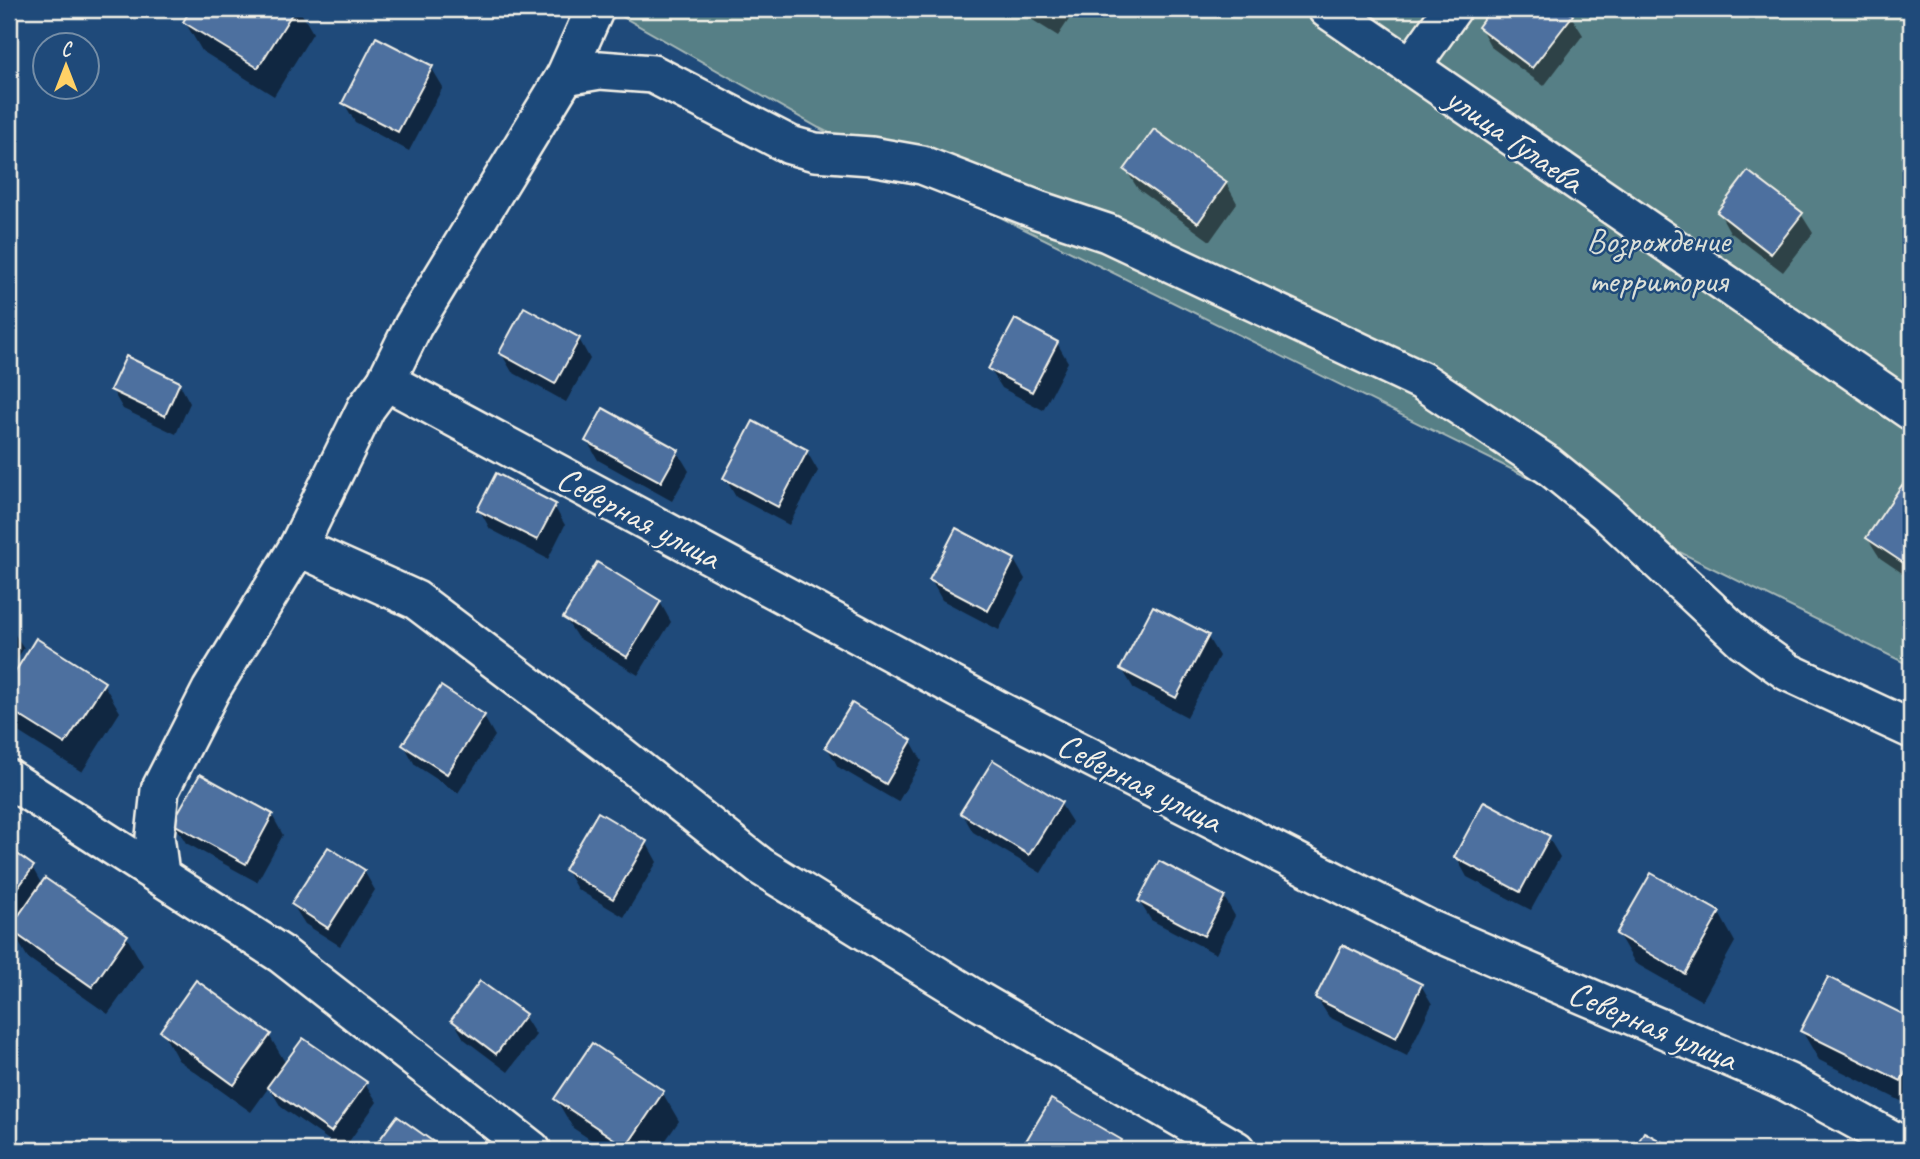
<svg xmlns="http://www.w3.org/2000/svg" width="1920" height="1159" viewBox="0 0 1920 1159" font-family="Caveat,sans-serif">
<rect width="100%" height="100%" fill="#1f4a7a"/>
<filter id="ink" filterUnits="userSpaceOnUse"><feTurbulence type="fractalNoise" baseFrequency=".0143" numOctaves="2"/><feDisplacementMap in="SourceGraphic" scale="14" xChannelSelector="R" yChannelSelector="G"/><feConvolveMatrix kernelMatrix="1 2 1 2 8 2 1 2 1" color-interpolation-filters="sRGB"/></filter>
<g filter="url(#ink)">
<polygon fill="#577f86" stroke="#a6b8b7" stroke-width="2" points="609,9 1911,9 1911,666 819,128"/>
<g fill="#0007">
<polygon points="193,9 299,9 313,33 274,96 202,51 185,22"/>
<polygon points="1015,9 1076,9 1058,36"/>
<polygon points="1494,9 1562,9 1571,16 1583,35 1544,86 1491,47 1480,27"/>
<polygon points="431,67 443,87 409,151 355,122 344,103"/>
<polygon points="1126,170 1226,183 1237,203 1210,241 1138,189"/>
<polygon points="1719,212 1801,214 1813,233 1783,272 1730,232"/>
<polygon points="579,339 590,359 566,402 512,372 501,353"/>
<polygon points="1057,343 1068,362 1043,410 1002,388 990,369"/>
<polygon points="179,383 190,403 176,434 123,409 112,390"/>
<polygon points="587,441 677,451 689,471 672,501 598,460"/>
<polygon points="807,452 818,471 789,525 736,497 725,478"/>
<polygon points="1902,488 1911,494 1911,579 1880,558 1868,539"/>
<polygon points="554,506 565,525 548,559 490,529 479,509"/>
<polygon points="1014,560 1025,579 999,630 942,600 931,580"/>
<polygon points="660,602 671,622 638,675 577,637 565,618"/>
<polygon points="9,626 24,648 9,671"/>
<polygon points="1207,636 1219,656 1187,717 1134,689 1122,669"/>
<polygon points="36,641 103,683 120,712 82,772 15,730 9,719 9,685"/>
<polygon points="441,689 484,717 495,736 458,793 415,765 404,745"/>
<polygon points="911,741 922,761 898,802 838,767 827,747"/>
<polygon points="1060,803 1072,822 1041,873 973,832 962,813"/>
<polygon points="272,815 283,835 257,882 186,843 174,823"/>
<polygon points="1548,837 1560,857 1531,910 1467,877 1456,857"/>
<polygon points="646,842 657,862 624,917 577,889 566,870"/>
<polygon points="9,850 32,867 42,885 126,936 143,965 108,1014 28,958 9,926"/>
<polygon points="364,871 375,890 340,946 305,924 293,905"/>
<polygon points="1224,897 1235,916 1216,954 1151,920 1139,901"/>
<polygon points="1719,913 1735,942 1702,1001 1635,963 1618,934"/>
<polygon points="1828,979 1911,1020 1911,1106 1819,1060 1802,1031"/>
<polygon points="1421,985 1432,1004 1407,1056 1329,1017 1317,998"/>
<polygon points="524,1016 536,1035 508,1072 464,1039 453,1020"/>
<polygon points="162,1031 269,1035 286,1064 365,1083 377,1102 343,1150 281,1107 269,1087 251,1112 178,1060"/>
<polygon points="662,1092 679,1121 659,1150 606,1150 573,1128 556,1099"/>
<polygon points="1121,1141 1126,1150 1028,1150 1026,1146"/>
</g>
<g fill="#4d709f" stroke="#f4f1e8" stroke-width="2">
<polygon points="191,9 295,9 258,68 183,22"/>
<polygon points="1491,9 1565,9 1573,15 1532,68 1478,27"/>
<polygon points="376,37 433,66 398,132 342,103"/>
<polygon points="1154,129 1227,182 1198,223 1124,170"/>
<polygon points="1748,171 1803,213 1771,254 1717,212"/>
<polygon points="524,307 580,338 555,384 499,353"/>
<polygon points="1015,319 1058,342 1032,392 988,369"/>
<polygon points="126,356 180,382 165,416 110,390"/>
<polygon points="603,408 679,450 661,482 585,441"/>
<polygon points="753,421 808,450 778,507 723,478"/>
<polygon points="496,473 556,504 537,540 477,510"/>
<polygon points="1902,485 1911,492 1911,568 1866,538"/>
<polygon points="956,528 1015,559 988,611 929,580"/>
<polygon points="597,562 661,601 627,657 563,618"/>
<polygon points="1153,606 1209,635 1176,698 1120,669"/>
<polygon points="36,638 105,682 65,744 9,709 9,682"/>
<polygon points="441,686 485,715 447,774 402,745"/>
<polygon points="852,703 912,740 886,784 825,747"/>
<polygon points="993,760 1062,802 1029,855 960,813"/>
<polygon points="200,774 273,814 246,864 172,823"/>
<polygon points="1484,801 1550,836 1520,892 1454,857"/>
<polygon points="598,812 647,841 613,899 564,870"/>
<polygon points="328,847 365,870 328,928 291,904"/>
<polygon points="9,848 34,866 9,900"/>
<polygon points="1159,861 1225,896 1204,936 1138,901"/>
<polygon points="1651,873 1720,912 1685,974 1616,934"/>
<polygon points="45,878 128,935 92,987 9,929"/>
<polygon points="1342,945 1422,984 1396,1038 1315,998"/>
<polygon points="1828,977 1911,1018 1911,1061 1901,1081 1800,1031"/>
<polygon points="196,980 271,1034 234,1085 160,1031"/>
<polygon points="480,981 526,1014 496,1054 451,1020"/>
<polygon points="303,1038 367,1082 331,1132 267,1087"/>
<polygon points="592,1043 664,1091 626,1147 554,1099"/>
<polygon points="1051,1099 1122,1140 1116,1150 1030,1150 1023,1146"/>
<polygon points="397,1116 445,1150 372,1150"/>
<polygon points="1644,1132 1677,1150 1634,1150"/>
</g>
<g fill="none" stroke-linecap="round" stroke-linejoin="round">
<defs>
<g id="minor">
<polyline points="1327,9 1911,411"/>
<polyline points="1411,67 1452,9"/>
<polyline points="565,76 600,70 653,74 790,145 815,152 871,156 922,165 1038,210 1107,233 1422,381 1548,465 1606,512 1743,640 1788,672 1911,729"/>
<polyline points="386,381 1002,712 1427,928 1787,1082 1911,1150"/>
<polyline points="298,547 416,600 605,743 760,866 977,1000 1236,1150"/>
<polyline points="9,779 281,954 532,1150"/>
<polyline points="160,874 155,836 160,790 211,690 298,547 366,408 386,381 413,326 565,76 595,9"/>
</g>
</defs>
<use href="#minor" stroke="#f4f1e8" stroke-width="42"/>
<use href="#minor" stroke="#1f4a7a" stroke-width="37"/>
</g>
</g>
<g text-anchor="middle" stroke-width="5" stroke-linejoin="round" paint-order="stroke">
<g font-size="35" fill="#f4f1e8" stroke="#1f4a7a">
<text transform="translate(1515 139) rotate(35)" y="12">улица Гулаева</text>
<text transform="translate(639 517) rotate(28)" y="12">Северная улица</text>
<text transform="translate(1140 782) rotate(27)" y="12">Северная улица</text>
<text transform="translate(1653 1025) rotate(23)" y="12">Северная улица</text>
</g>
<g font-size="35" fill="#dce0d9" stroke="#1f4a7a">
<text x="1658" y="252">Возрождение<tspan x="1658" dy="40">территория</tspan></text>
</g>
</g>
<rect width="1920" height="1159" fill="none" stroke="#1f4a7a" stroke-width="35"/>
<rect x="18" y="18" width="1885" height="1124" fill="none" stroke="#f4f1e8" stroke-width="2.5" filter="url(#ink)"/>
<g transform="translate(66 66)"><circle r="33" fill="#1f4a7a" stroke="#748da6" stroke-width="2"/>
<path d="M0-5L12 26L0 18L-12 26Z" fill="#ffd166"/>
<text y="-10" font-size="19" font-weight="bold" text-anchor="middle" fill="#f4f1e8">С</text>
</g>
</svg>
